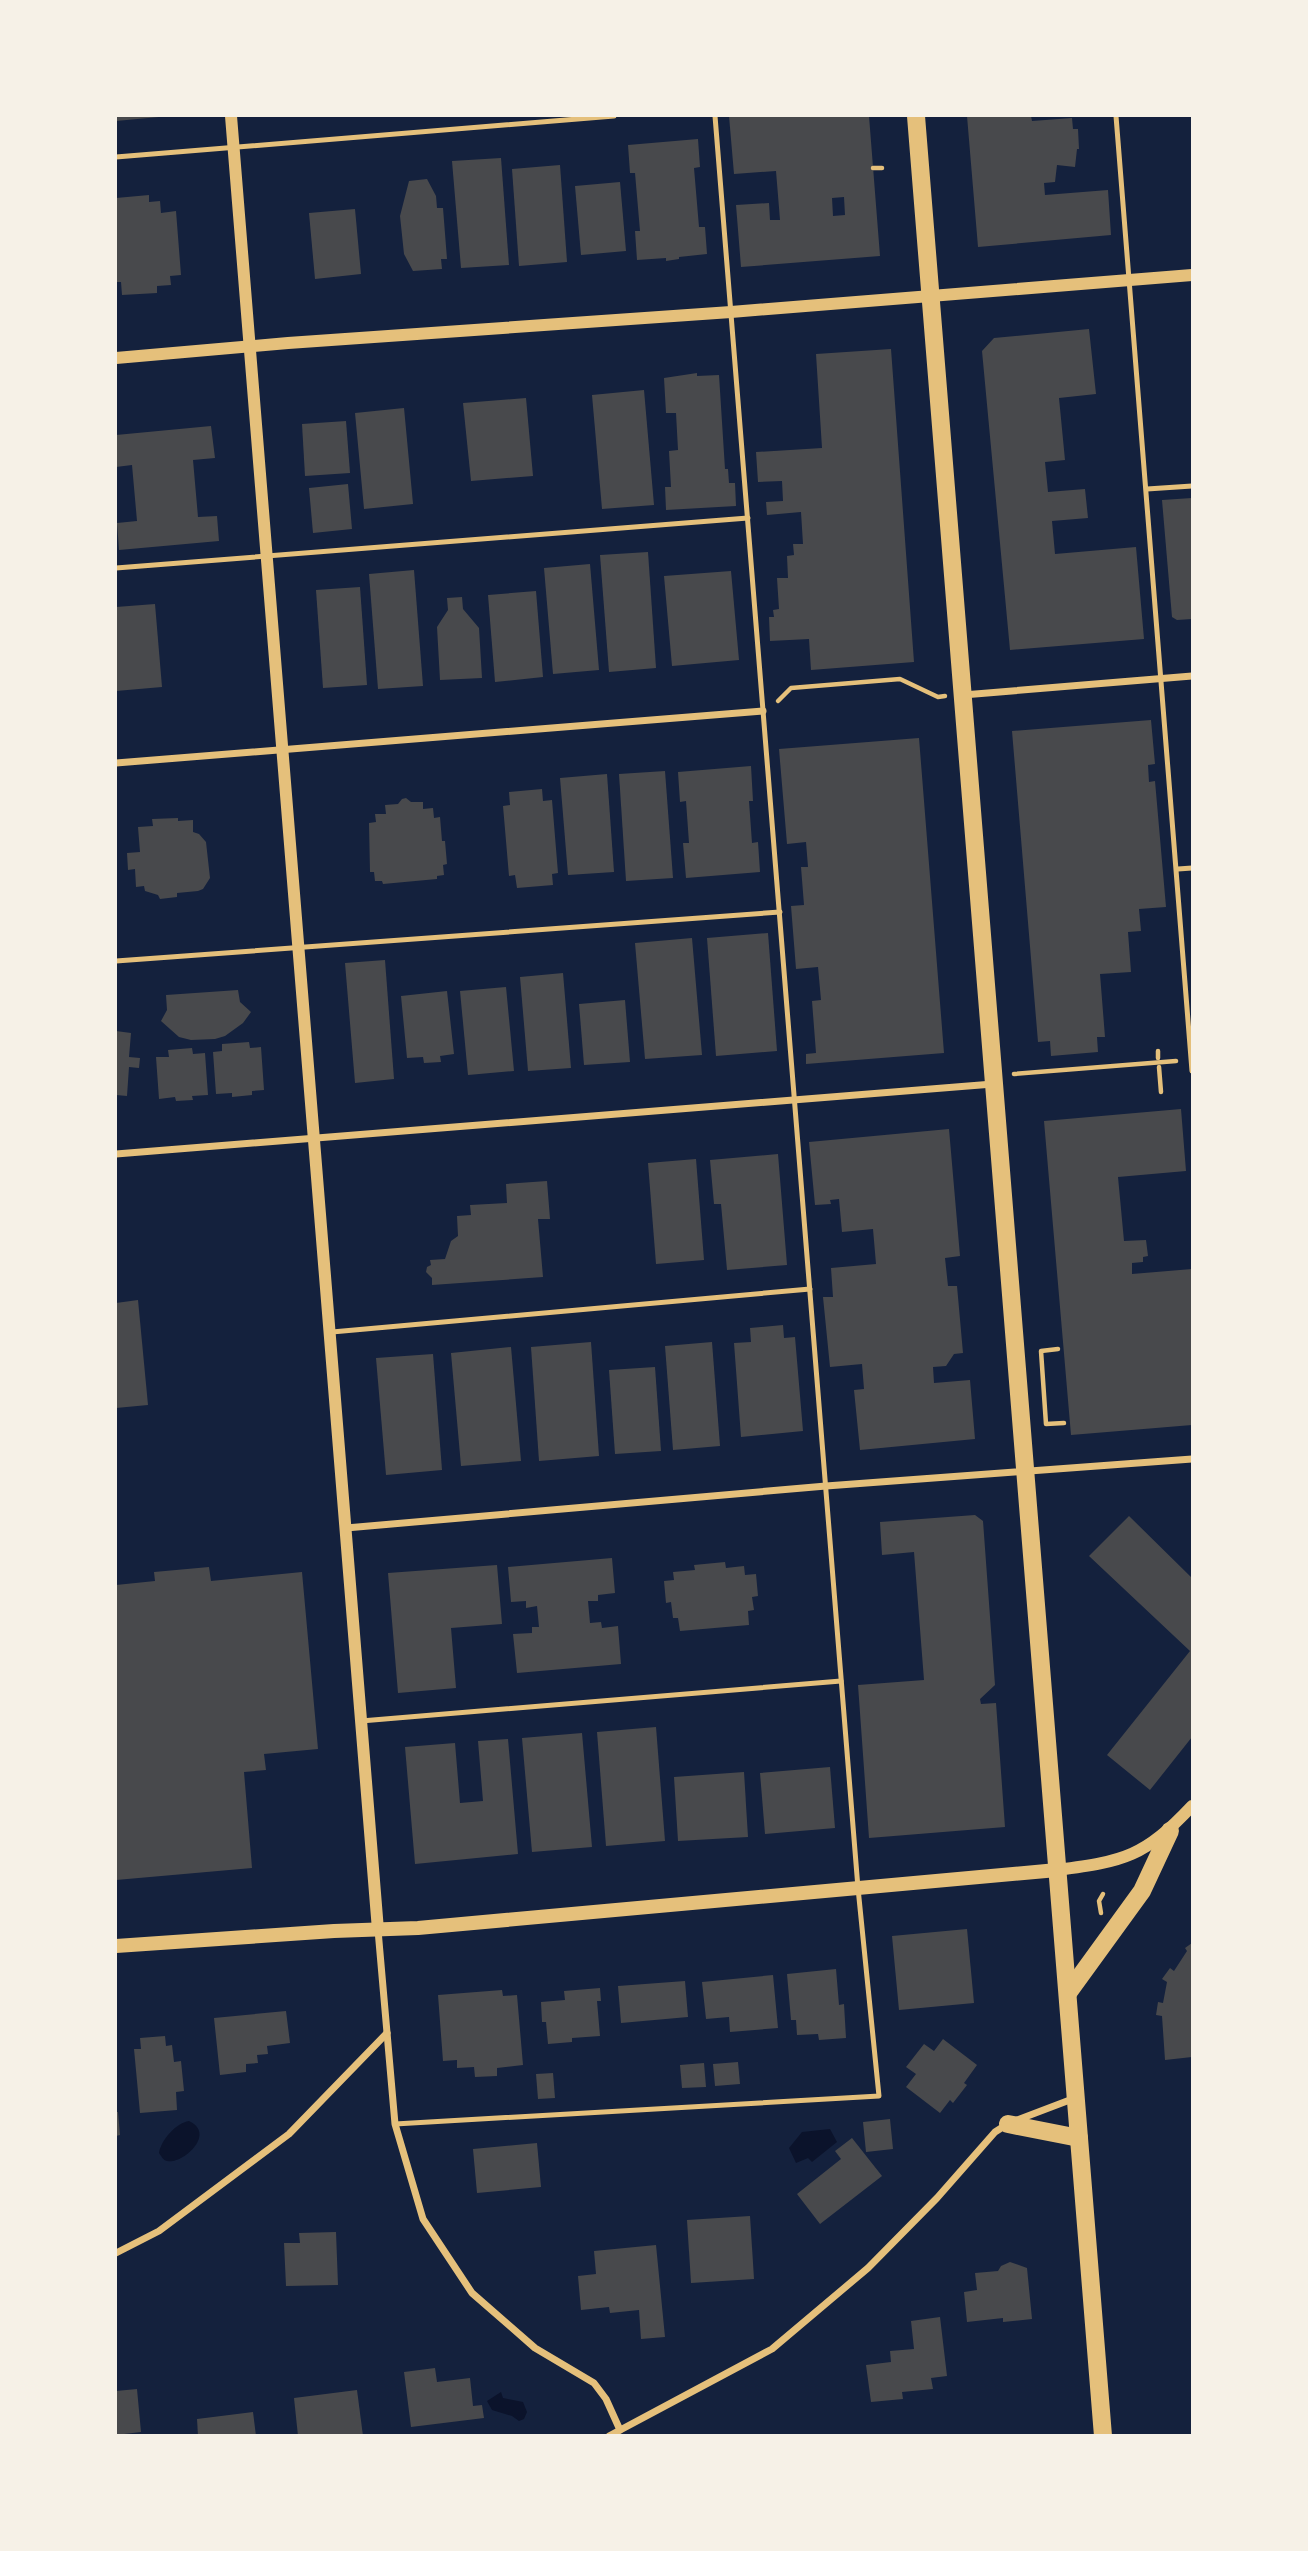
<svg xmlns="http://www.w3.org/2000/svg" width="1308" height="2551" viewBox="0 0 1308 2551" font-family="Poppins,sans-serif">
<rect width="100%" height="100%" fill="#14213d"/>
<g fill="#0b132b">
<path d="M189,2121C217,2134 182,2165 167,2161C163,2160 162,2157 159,2153C161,2140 176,2123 189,2121Z"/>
<polygon points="830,2129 837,2142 812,2162 808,2158 796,2163 789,2148 802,2132"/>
<polygon points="501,2392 503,2398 523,2402 527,2412 524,2419 519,2421 512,2416 492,2410 487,2401"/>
</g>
<g fill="#48494c" fill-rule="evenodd">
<polygon points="116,116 159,116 159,117 116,121"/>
<path d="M729,116H869L880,256L741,267L736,205L769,203L770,220H780L776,171L734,174ZM844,197L845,215L833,216L832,198Z"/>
<polygon points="967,116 1031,116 1032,121 1072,118 1073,129 1078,129 1079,149 1077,149 1075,167 1057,165 1055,182 1044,183 1045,195 1108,190 1111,235 978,247"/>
<polygon points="698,139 700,167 694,168 699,227 705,227 707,254 679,257 679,259 666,261 666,258 637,260 635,231 640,231 635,173 630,173 628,145"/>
<polygon points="501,158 509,265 461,268 452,161"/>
<polygon points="560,165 567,262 519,266 512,169"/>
<polygon points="427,179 436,196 437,208 443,208 447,259 441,259 442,269 413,271 404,254 400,216 409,181"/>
<polygon points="620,182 626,251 581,255 575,186"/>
<polygon points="149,195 149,202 160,201 161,213 176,211 181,275 170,276 171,285 157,286 157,293 122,295 121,282 116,282 116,198"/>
<polygon points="355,209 361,274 315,279 309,213"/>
<polygon points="1089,329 1096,394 1059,398 1065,460 1045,462 1048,492 1085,489 1088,518 1052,521 1055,554 1136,547 1144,639 1010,650 982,351 994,338"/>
<polygon points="891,349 914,662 811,670 809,639 770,641 769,617 774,617 773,610 779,609 777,578 788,578 787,556 794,555 793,544 803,544 801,512 767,515 766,502 783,501 782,481 758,482 756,452 822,448 816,354"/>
<polygon points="697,373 697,376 719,375 725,469 728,469 729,483 735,483 736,506 666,510 665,487 671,487 669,451 678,450 676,413 666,413 664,378"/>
<polygon points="644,390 654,505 602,509 592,395"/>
<polygon points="526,398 533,476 471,481 463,403"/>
<polygon points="404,408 413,504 364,509 355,413"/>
<polygon points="346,421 350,473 305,476 302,424"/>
<polygon points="211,426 215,458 193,460 198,517 217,516 219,541 119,550 117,523 137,521 132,465 116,467 116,435"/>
<polygon points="348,484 352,529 313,533 309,488"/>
<polygon points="1192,498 1192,619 1177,620 1172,617 1162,500"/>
<polygon points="648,552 656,668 609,672 600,555"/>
<polygon points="590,564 599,670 553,674 544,568"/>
<polygon points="414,570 423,686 378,689 369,574"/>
<polygon points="731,571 739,660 672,666 664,576"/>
<polygon points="360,587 367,685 323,688 316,590"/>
<polygon points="536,591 543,677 495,682 488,595"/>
<polygon points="462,597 463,609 479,628 482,678 440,680 437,627 448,610 447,598"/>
<polygon points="155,604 162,687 116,691 116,607"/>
<polygon points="1151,720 1155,764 1148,765 1149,782 1155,781 1166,907 1139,909 1141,931 1128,932 1131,972 1100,974 1105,1037 1097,1037 1098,1052 1051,1056 1050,1041 1038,1042 1012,731"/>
<polygon points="919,738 944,1053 806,1064 806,1054 816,1053 812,1001 821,1000 818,967 796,969 791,906 804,905 801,867 808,867 806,842 787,844 779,749"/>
<polygon points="751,766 753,801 749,801 752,843 758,842 760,872 686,878 683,843 689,843 686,801 680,802 678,772"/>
<polygon points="665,771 673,878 626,881 619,774"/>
<polygon points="607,774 614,872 568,875 560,778"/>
<polygon points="542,789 543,801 552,800 558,873 552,874 553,885 517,888 515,875 509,876 503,806 510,805 509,792"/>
<polygon points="406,798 411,802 423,802 423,809 433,808 434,818 440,817 442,841 445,841 447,864 443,865 444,875 437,876 437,879 383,884 382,881 375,881 374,872 370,872 369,823 376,822 375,814 386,814 385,805 398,804 402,799"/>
<polygon points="178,818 178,821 193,820 193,832 199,834 206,842 210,878 203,889 198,891 177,893 177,897 160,899 158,895 145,891 144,886 136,887 135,869 128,870 127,853 140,852 138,827 153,826 152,819"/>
<polygon points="768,933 777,1051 716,1056 707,938"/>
<polygon points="692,938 702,1055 645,1059 635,943"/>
<polygon points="385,960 394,1079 355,1083 345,963"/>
<polygon points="563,973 571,1068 528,1071 520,977"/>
<polygon points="506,987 514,1071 468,1075 460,991"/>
<polygon points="238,990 240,1002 251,1012 243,1023 225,1036 215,1039 191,1040 179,1037 161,1021 167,1010 166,995"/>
<polygon points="447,991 454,1054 440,1056 441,1062 424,1063 423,1057 407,1058 401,996"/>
<polygon points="625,1000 630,1062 584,1065 579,1004"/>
<polygon points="116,1031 131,1033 129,1057 140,1058 139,1068 129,1067 127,1096 116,1095"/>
<polygon points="249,1042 250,1048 261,1047 264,1090 252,1091 252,1095 232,1097 232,1093 216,1094 213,1052 222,1051 222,1044"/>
<polygon points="192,1048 193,1054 205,1053 208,1095 192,1096 193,1100 176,1101 175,1097 159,1099 156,1057 169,1057 168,1050"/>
<polygon points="1181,1109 1186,1171 1118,1177 1124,1241 1146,1240 1148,1256 1143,1257 1143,1262 1132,1263 1132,1274 1192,1269 1192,1425 1071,1435 1044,1121"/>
<polygon points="949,1129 960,1256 945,1258 948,1286 957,1286 963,1353 954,1354 946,1366 933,1367 934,1383 970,1380 975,1439 860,1450 854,1390 864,1389 862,1364 830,1367 823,1297 833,1297 831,1268 876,1264 873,1229 842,1232 839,1199 830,1200 831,1204 815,1205 809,1142"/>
<polygon points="778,1154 787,1265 727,1270 721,1204 714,1204 710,1160"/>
<polygon points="696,1159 704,1260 656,1264 648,1163"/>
<polygon points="547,1181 550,1219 538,1219 543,1277 432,1285 432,1278 426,1272 427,1267 431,1265 430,1260 445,1259 451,1241 458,1236 457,1216 471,1215 470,1205 507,1203 506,1184"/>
<polygon points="138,1300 148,1405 116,1408 116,1303"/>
<polygon points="783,1325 784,1338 795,1337 803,1431 741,1437 734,1343 751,1342 750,1328"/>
<polygon points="591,1342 599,1456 539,1461 531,1347"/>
<polygon points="712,1342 720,1446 673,1450 665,1346"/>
<polygon points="511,1347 521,1461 461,1466 451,1353"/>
<polygon points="433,1354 442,1470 386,1475 376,1358"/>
<polygon points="655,1367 661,1451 615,1454 609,1370"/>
<polygon points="975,1515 983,1521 995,1685 980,1699 981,1704 996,1703 1005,1827 869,1838 858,1685 924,1680 914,1552 882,1555 880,1522"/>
<polygon points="1129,1516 1192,1578 1192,1737 1150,1790 1107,1755 1190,1651 1089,1556"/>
<polygon points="612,1558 615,1593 598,1595 598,1601 588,1601 590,1623 601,1622 602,1628 618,1626 621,1664 517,1673 513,1634 532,1633 532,1627 539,1627 537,1606 526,1608 526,1601 511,1602 508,1567"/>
<polygon points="725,1562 726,1568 744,1566 745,1575 756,1574 758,1596 752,1597 754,1610 748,1611 749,1625 680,1631 678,1618 673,1618 671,1602 666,1603 664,1581 674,1580 673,1572 695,1570 694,1565"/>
<polygon points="497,1565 502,1624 451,1628 456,1688 398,1693 388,1573"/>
<polygon points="209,1567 211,1581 302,1572 318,1749 264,1754 266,1770 244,1772 252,1868 116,1880 116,1585 155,1581 154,1572"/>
<polygon points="656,1727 665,1841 606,1846 597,1732"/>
<polygon points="582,1733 592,1847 532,1852 522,1738"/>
<polygon points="508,1739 518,1854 415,1864 405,1747 455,1743 460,1803 483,1801 478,1741"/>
<polygon points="830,1767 835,1828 765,1834 760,1773"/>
<polygon points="744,1772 748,1837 678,1841 674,1777"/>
<polygon points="967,1929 974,2003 899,2010 892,1936"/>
<polygon points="1192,1943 1192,2057 1165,2060 1162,2016 1156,2015 1158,2002 1163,2003 1167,1982 1162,1979 1170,1968 1174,1971 1187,1951 1185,1948"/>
<polygon points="836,1969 839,2005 844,2004 846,2038 819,2040 818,2034 797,2035 796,2020 791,2020 787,1974"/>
<polygon points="773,1975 778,2028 730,2032 729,2017 706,2019 702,1982"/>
<polygon points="685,1981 688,2017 621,2023 618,1986"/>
<polygon points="600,1988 601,2001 597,2001 600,2036 572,2038 572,2042 548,2044 546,2022 542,2022 541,2002 565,2000 564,1991"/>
<polygon points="502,1990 503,1996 517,1995 523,2065 497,2068 497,2076 475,2077 474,2067 457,2068 457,2060 443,2061 438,1995"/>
<polygon points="286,2011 290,2043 267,2046 268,2054 257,2055 258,2063 246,2064 246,2072 220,2075 214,2018"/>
<polygon points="165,2036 166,2046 172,2045 174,2062 181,2061 184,2091 176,2092 177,2110 140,2113 134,2049 141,2049 140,2038"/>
<polygon points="943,2039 977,2065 964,2083 967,2085 953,2103 950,2100 940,2113 906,2087 916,2074 906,2067 924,2044 934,2051"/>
<polygon points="738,2062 740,2084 715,2086 713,2064"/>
<polygon points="704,2063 706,2087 682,2088 680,2065"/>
<polygon points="553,2073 555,2098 538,2099 536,2074"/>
<polygon points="116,2112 118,2112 120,2135 116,2136"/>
<polygon points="890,2119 893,2149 866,2152 863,2122"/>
<polygon points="852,2138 882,2176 820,2224 797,2194 841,2159 835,2151"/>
<polygon points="537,2143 541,2187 477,2193 473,2149"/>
<polygon points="750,2216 754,2279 691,2283 687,2220"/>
<polygon points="336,2232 338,2285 286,2286 284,2243 300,2243 299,2233"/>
<polygon points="656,2245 665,2337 641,2339 639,2310 610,2313 609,2307 581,2310 578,2276 596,2274 594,2251"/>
<polygon points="1010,2262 1027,2268 1032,2319 1003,2322 1003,2318 967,2322 964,2292 977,2290 975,2273 998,2271 1001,2266"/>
<polygon points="940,2317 947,2376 931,2378 933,2389 902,2392 903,2399 871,2402 866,2365 891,2362 890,2351 914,2349 911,2321"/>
<polygon points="435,2368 437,2382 470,2378 473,2406 482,2405 484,2418 411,2427 404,2372"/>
<polygon points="137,2389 141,2432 116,2435 116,2391"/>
<polygon points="357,2390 363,2436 298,2436 294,2398"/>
<polygon points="253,2412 256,2436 198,2436 197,2419"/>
</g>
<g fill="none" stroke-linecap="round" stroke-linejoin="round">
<g stroke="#e5c07b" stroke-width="4.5">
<polyline points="873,168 882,168"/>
<polyline points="778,701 791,688 900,679 938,697 945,696"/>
<polyline points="1158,1051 1158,1058"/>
<polyline points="1159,1067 1161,1092"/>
<polyline points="1014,1074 1176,1061"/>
<polyline points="1058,1349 1041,1351 1046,1424 1064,1423"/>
<polyline points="1101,1913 1099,1901 1103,1894"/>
</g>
<g stroke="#e5c07b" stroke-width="5">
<polyline points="1116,116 1192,1071"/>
<polyline points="116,157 614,116"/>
<polyline points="1147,489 1192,486"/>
<polyline points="116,568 748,518"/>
<polyline points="1178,869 1192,868"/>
<polyline points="116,961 780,912"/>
<polyline points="332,1332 810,1289"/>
<polyline points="361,1721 841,1681"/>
<polyline points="395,2124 879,2096 858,1888 715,116"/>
</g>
<g stroke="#e5c07b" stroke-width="7">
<polyline points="963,695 1192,676"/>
<polyline points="116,763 763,711"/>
<polyline points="116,1154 993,1084"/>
<polyline points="346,1528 826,1486 1192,1459"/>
<polyline points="378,1930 395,2124 423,2219 472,2293 535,2348 594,2383 606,2399 620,2430"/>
<polyline points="1017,2120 1075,2098"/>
<polyline points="116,2253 159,2231 289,2134 387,2033"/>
<polyline points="609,2436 772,2349 868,2268 937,2198 995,2132 1006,2125"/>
</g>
<g stroke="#e5c07b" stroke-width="12">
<polyline points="231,116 378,1930"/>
<polyline points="116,358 288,343 731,312 1192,275"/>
<path d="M1057,1870C1125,1861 1144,1857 1192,1806"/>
</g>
<polyline stroke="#e5c07b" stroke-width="14" points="116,1946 334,1931 418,1928 1057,1870"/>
<g stroke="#e5c07b" stroke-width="18">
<polyline points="916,116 1103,2436"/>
<polyline points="1068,1993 1142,1891 1170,1831"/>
<polyline points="1008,2124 1079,2138"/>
</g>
</g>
<rect width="1308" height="2551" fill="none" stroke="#f6f1e7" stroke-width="234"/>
</svg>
